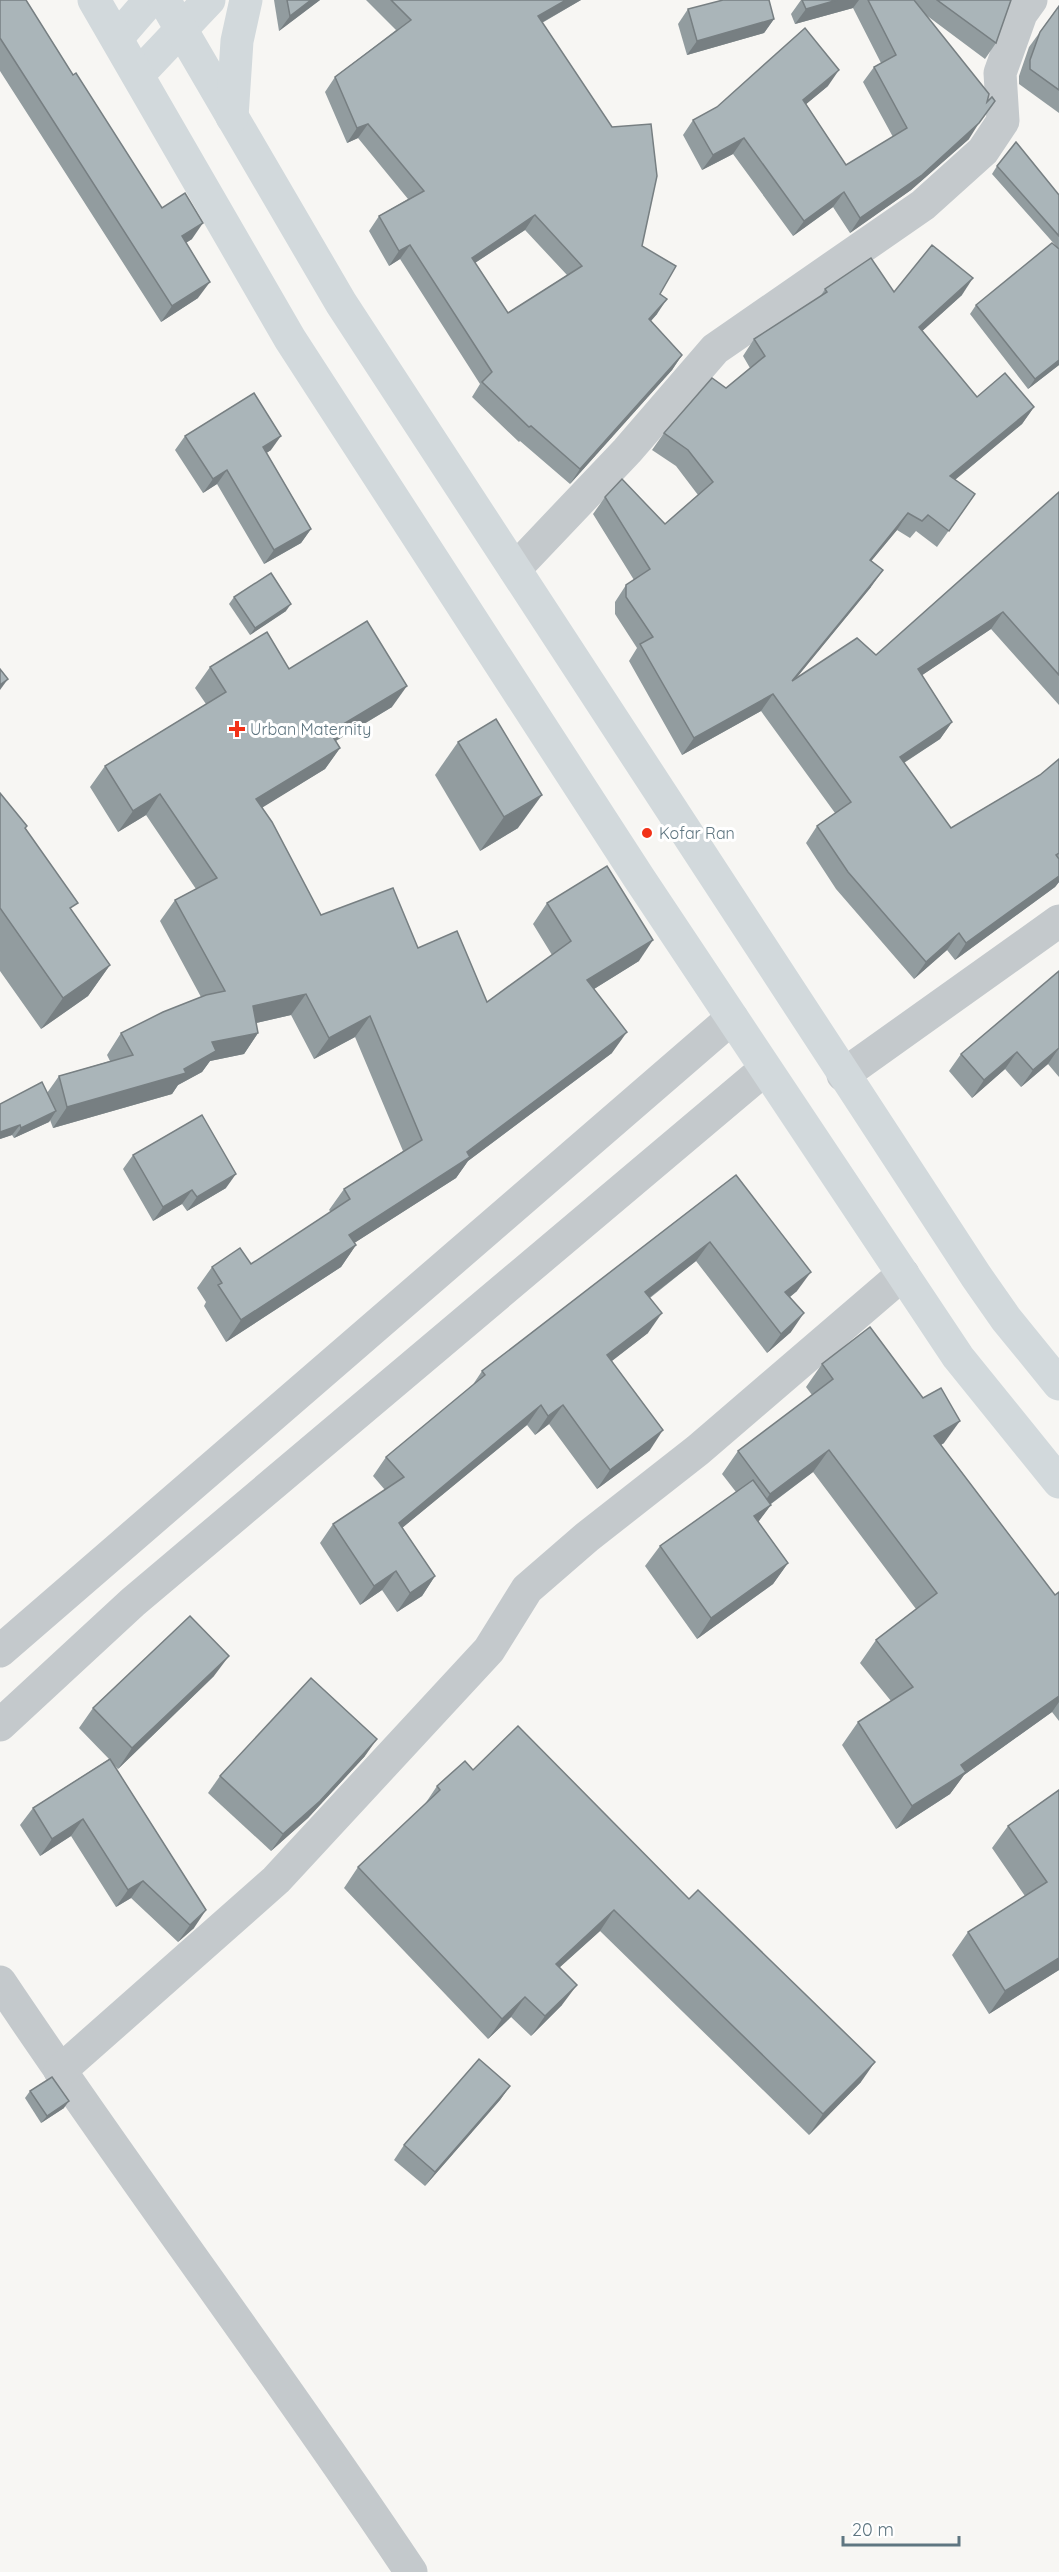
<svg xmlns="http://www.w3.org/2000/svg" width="1059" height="2572" viewBox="0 0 1059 2572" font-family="Quicksand,sans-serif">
<rect width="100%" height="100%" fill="#f7f6f3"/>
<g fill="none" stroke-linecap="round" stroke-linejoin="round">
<g stroke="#c4c9cc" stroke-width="33">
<polyline points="515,569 627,451 715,349 923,205 983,151 1003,121 1000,73 1021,14 1031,0"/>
<polyline points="843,1075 1059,921"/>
<polyline points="0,1651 732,1018"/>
<polyline points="0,1725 133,1602 765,1069"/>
<path d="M0,1982C133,2181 278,2372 411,2572"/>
<polyline points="60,2071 276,1880 489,1650 527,1589 587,1537 698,1450 903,1274"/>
</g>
<g stroke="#d2d9dc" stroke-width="33">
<polyline points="117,38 150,0"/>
<polyline points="138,75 209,0"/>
</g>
<g stroke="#d2d9dc" stroke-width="33">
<polyline points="94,0 290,339 639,878 958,1357 1059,1482"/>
<polyline points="164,0 341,303 976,1276 1006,1319 1059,1384"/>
<polyline points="232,117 237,41 246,0"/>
</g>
</g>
<g fill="#929c9f" fill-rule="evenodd">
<polygon points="0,0 73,75 162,208 192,239 186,243 198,298 161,322 0,71"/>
<polygon points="274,0 320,0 279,31"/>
<path d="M366,0H581L542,23L642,246L660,294L657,314L651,321L682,355L672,370L570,484L520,441L519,442L472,397L480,384L400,259L389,266L369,231L379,216L408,199L358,138L347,143L325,92L335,77L396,30ZM525,230L567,275L508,313L475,263Z"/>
<polygon points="801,0 1011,0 996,43 985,59 926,15 969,139 911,190 850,233 833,207 793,236 733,154 702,170 683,135 693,120 828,86 806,104 846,165 893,137 863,82 874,67 881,63 853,8 795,24 791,14"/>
<polygon points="1059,6 1059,113 1019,84 1019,76 1029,47"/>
<polygon points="688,9 774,19 764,33 687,55 678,24"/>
<polygon points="997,166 1059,195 1059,365 1028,389 970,314 976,305 1057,247 992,174"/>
<polygon points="825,289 962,295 922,331 977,397 1034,407 1022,424 955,480 975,494 937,547 916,531 910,538 897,530 871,561 871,587 796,678 876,655 1059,492 1059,705 991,629 922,675 952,722 940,739 904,763 951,828 1040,775 1059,759 1059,882 1055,887 955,960 947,950 914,979 836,889 806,843 817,826 835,813 761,711 682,755 629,661 637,648 615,614 615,602 626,585 634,580 593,514 605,497 665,524 698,495 676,466 652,450 664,433 726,388 750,368 743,356 754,339 820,297"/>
<polygon points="185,436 271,450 266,453 311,529 301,543 264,564 217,484 203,493 175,450"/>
<polygon points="234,597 286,611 250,635 229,604"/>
<polygon points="210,667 289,669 392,707 336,741 340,748 325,769 262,807 321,915 418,948 487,1002 552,955 533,924 547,903 639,961 594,989 612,1053 468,1161 456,1178 354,1243 356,1245 341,1267 226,1342 204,1306 206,1302 197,1288 212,1267 251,1264 331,1212 329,1210 344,1189 403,1151 355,1037 314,1059 291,1015 256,1023 258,1033 244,1054 210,1061 202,1072 178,1085 172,1094 53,1128 50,1120 49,1122 14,1138 12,1135 0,1139 0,1104 47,1093 59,1076 110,1061 107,1055 121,1033 201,997 160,921 175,900 196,889 146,815 118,832 90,787 105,766 206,704 195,688"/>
<polygon points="458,742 518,828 480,851 435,775"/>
<polygon points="0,793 27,826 25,829 72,911 110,965 88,996 41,1029 0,971"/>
<polygon points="1059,971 1059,1077 1048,1064 1021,1087 1005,1069 972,1098 949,1071 961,1054"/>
<polygon points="133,1155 226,1188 187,1211 182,1204 153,1221 123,1169"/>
<polygon points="736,1175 797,1291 790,1297 791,1332 767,1353 696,1261 650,1298 648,1333 611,1361 650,1450 597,1489 549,1424 535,1435 527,1425 402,1528 435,1576 422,1596 397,1612 382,1590 360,1605 320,1543 333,1524 385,1490 373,1476 386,1457 472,1386 482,1371"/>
<polygon points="822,1364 944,1443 941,1445 1055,1595 1059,1592 1059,1721 1052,1712 964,1775 950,1794 896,1829 842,1745 858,1722 891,1701 860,1663 876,1640 916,1609 813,1472 771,1504 758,1522 788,1563 773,1584 697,1639 645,1566 660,1546 736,1492 722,1474 738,1451 812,1395 806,1387"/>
<polygon points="214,1676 118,1769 111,1762 194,1928 178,1942 131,1898 116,1907 71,1836 40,1856 20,1825 33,1808 109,1759 79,1728 93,1708"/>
<polygon points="365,1756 308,1818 271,1851 208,1793 220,1776"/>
<polygon points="473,1770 861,2082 809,2135 600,1931 559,1968 562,2005 531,2036 511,2017 488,2039 344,1888 358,1867 423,1807 437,1786"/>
<polygon points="1059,1790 1059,1970 989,2014 952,1955 968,1932 1025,1896 992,1848 1008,1826"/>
<polygon points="510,2086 500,2100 425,2186 394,2160 404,2145"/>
<polygon points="30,2091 64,2108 41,2123 25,2098"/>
</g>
<g fill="#777f82">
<polygon points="311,0 320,0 279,31 290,16"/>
<polygon points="566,0 581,0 527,31 538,16"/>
<polygon points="837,0 859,0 853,8 795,24 806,9"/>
<polygon points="774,19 764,33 687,55 697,41"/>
<polygon points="839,70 828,86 793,115 803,100"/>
<polygon points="979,123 969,139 911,190 850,233 860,218"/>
<polygon points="368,124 358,138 347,143 357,128"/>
<polygon points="744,138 733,154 702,170 713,155"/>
<polygon points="844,192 833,207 793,236 804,221"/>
<polygon points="535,215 525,230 461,272 472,258"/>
<polygon points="203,223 192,239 171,252 182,236"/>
<polygon points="410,245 400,259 389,266 399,251"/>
<polygon points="973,278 962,295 908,344 919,327"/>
<polygon points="210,282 198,298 161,322 172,306"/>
<polygon points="667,299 657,314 639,334 649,319"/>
<polygon points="682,355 672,370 570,484 580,469"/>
<polygon points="1059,360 1059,365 1028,389 1035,379"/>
<polygon points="1034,407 1022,424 939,493 950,476"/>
<polygon points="281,436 271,450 253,462 263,447"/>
<polygon points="227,470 217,484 203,493 213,479"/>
<polygon points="908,513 897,530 858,577 870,560"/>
<polygon points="311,529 301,543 264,564 274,550"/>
<polygon points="883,570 871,587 780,698 792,681"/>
<polygon points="291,604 286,611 250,635 255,628"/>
<polygon points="1003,612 991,629 906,686 918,669"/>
<polygon points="8,679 0,690 0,685"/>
<polygon points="407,686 392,707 315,753 330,732"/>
<polygon points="773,694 761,711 682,755 694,738"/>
<polygon points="952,722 940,739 888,773 900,757"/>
<polygon points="340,748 325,769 242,820 256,799"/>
<polygon points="160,794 146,815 118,832 133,811"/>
<polygon points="542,795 518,828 480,851 504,817"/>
<polygon points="1059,876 1059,882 1055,887 955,960 966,943"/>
<polygon points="959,933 947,950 914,979 926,962"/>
<polygon points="653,940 639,961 573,1002 587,980"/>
<polygon points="110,965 88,996 41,1029 63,998"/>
<polygon points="306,994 291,1015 238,1027 253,1006"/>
<polygon points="370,1016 355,1037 314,1059 329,1038"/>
<polygon points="627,1032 612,1053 468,1161 456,1178 334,1256 349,1235 467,1152"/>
<polygon points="258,1033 244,1054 210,1061 202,1072 178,1085 172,1094 53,1128 67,1107 184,1069 212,1042"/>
<polygon points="1059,1048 1048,1064 1021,1087 1033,1070"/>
<polygon points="1017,1052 1005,1069 972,1098 984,1080"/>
<polygon points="56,1111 49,1122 14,1138 21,1128"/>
<polygon points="20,1125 12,1135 0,1139 0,1132"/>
<polygon points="236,1174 226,1188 187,1211 197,1197"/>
<polygon points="192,1190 182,1204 153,1221 163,1207"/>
<polygon points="710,1242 696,1261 632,1311 645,1292"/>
<polygon points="356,1245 341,1267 226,1342 241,1320"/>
<polygon points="811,1272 797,1291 772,1311 785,1292"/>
<polygon points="662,1313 648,1333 594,1375 607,1355"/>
<polygon points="804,1313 791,1332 767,1353 781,1334"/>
<polygon points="541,1405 527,1425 385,1542 399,1523"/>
<polygon points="563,1405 549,1424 535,1435 548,1416"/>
<polygon points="960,1421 944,1443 918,1458 934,1436"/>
<polygon points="663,1430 650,1450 597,1489 610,1470"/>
<polygon points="829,1450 813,1472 765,1508 771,1505 756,1525 740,1536 770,1494"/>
<polygon points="788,1563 773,1584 697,1639 711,1618"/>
<polygon points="396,1571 382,1590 360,1605 374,1586"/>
<polygon points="435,1576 422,1596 397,1612 410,1593"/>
<polygon points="229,1656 214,1676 118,1769 132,1748"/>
<polygon points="1059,1696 1059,1702 1052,1712 964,1775 950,1794 896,1829 912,1806 961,1765"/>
<polygon points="377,1739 365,1756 308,1818 271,1851 283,1834"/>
<polygon points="83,1819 71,1836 40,1856 52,1839"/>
<polygon points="143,1881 131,1898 116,1907 128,1890"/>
<polygon points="206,1910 194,1928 178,1942 190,1925"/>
<polygon points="614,1910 600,1931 541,1984 556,1964"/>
<polygon points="1059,1958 1059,1970 989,2014 1005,1991"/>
<polygon points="577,1985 562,2005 531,2036 545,2016"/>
<polygon points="525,1997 511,2017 488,2039 502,2019"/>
<polygon points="875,2062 861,2082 809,2135 823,2114"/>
<polygon points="510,2086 500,2100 425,2186 435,2172"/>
<polygon points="69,2101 64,2108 41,2123 47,2116"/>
</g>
<g fill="#aab5b9" stroke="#777f82" stroke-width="1.5" fill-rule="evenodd">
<polygon points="0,0 26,0 73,75 76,73 162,208 185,193 203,223 182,236 210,282 172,306 0,38"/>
<polygon points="287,0 311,0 290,16"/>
<path d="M391,0H566L538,16L612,127L651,124L657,176L642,246L676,266L660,294L667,299L649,319L682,355L580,469L531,426L529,427L482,382L492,372L410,245L399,251L379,216L424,191L368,124L357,128L335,77L411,20ZM535,215L582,266L508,313L472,258Z"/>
<polygon points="723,0 769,0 774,19 697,41 688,9"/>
<polygon points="802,0 837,0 806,9"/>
<polygon points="868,0 914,0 989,94 987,102 992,97 995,101 979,123 922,175 860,218 844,192 804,221 744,138 713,155 693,120 717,107 805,28 839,70 803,100 846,165 907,128 874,67 896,55"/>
<polygon points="937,0 1011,0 996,43"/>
<polygon points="1059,6 1059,90 1030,69 1030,60 1040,32"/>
<polygon points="1016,142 1059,195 1059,236 997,166"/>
<polygon points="1052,243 1059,249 1059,360 1035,379 976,305"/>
<polygon points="932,245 973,278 919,327 977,397 1005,373 1034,407 950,476 975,494 949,531 928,515 922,521 908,513 870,560 883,570 792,681 857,638 876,655 1059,492 1059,675 1003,612 918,669 952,722 900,757 951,828 1040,775 1059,759 1059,853 1056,855 1059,859 1059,876 966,943 959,933 926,962 848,872 817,826 851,802 773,694 694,738 640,644 653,637 626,597 626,585 650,569 605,497 622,479 665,524 713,482 688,450 664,433 712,378 726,388 765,356 754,339 827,292 825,289 871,258 894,292"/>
<polygon points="254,393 281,436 263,447 311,529 274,550 227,470 213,479 185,436"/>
<polygon points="271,573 291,604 255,628 234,597"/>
<polygon points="367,621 407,686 330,732 340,748 256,799 272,822 321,915 393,888 418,948 457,931 487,1002 571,941 547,903 607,866 653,940 587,980 627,1032 467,1152 470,1157 349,1235 356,1245 241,1320 218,1285 222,1283 212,1267 240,1248 251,1264 350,1199 344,1189 422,1140 370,1016 329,1038 306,994 253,1006 258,1033 212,1042 216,1051 184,1069 186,1073 67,1107 59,1076 133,1055 121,1033 163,1012 206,995 225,991 175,900 217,878 160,794 133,811 105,766 226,692 210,667 267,632 289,669"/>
<polygon points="0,669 8,679 0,685"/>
<polygon points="496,719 542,795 504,817 458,742"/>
<polygon points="0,793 27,826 25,828 78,903 70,908 110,965 63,998 0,908"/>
<polygon points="1059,971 1059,1048 1033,1070 1017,1052 984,1080 961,1054"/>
<polygon points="42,1082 56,1111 21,1128 20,1125 0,1132 0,1104"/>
<polygon points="202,1115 236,1174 197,1197 192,1190 163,1207 133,1155"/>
<polygon points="736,1175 811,1272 785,1292 804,1313 781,1334 710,1242 645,1292 662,1313 607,1355 663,1430 610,1470 563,1405 548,1416 541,1405 399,1523 435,1576 410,1593 396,1571 374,1586 333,1524 404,1477 386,1457 485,1375 482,1371"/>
<polygon points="870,1327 923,1398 941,1388 960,1421 934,1436 1055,1595 1059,1592 1059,1696 961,1765 966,1772 912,1806 858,1722 913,1687 876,1640 937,1593 829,1450 770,1494 738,1451 833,1379 822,1364"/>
<polygon points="753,1480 771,1505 754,1516 788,1563 711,1618 660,1546"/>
<polygon points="190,1616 229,1656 132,1748 93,1708"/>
<polygon points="311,1678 377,1739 320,1801 283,1834 220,1776"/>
<polygon points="518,1726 689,1899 698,1890 875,2062 823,2114 614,1910 556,1964 577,1985 545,2016 525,1997 502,2019 358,1867 440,1790 437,1786 465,1761 473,1770"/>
<polygon points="110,1759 206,1910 190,1925 143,1881 128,1890 83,1819 52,1839 33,1808"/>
<polygon points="1059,1790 1059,1958 1005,1991 968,1932 1047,1882 1008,1826"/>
<polygon points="479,2059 510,2086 435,2172 404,2145"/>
<polygon points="52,2077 69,2101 47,2116 30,2091"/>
</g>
<g fill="#f23218" stroke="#fff" stroke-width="2">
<path d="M234 720h6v6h6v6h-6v6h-6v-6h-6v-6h6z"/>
<circle cx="647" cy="833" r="6"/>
</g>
<g text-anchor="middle" stroke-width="6" stroke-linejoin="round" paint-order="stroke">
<g font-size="16" fill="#5f7681" stroke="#fff" text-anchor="start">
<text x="250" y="735">Urban Maternity</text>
<text x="659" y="839">Kofar Ran</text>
</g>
</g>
<path d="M843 2536v9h116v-9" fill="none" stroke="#5f7681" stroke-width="3"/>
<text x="852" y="2536" font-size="18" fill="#5f7681" stroke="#ffffff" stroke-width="4.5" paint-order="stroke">20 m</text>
</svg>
